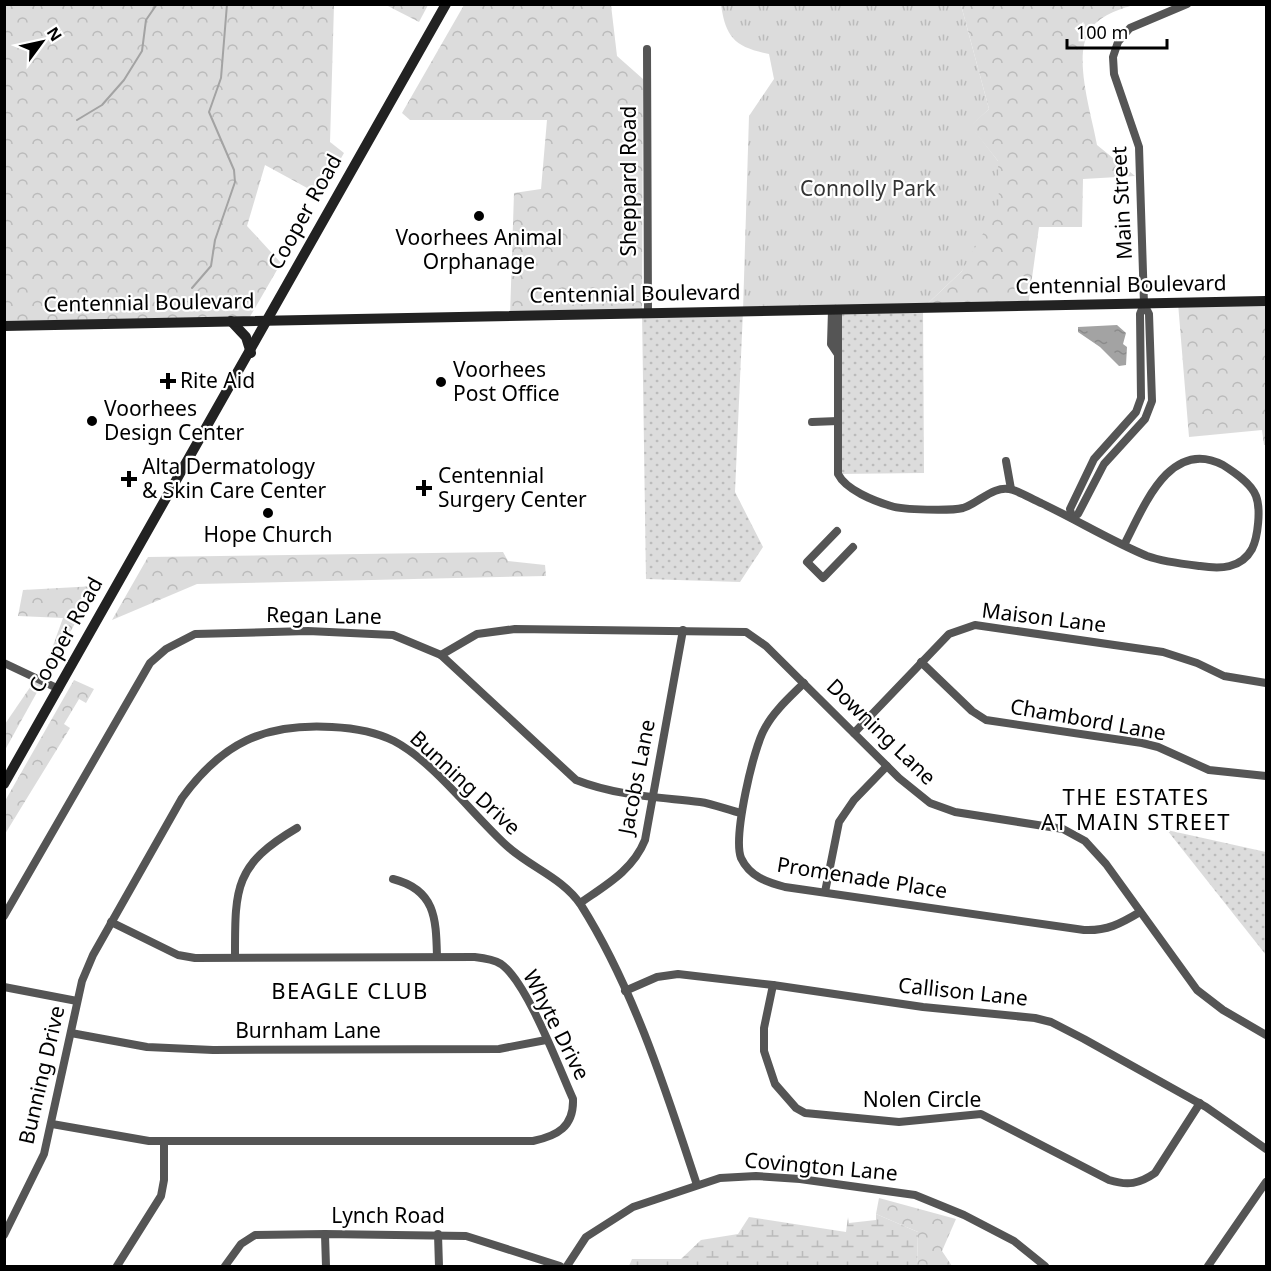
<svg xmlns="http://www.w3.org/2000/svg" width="1271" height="1271" viewBox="0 0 1271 1271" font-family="'Noto Sans',sans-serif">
<defs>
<pattern id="grass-dots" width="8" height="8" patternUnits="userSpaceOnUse" patternTransform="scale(1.5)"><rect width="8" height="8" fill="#dcdcdc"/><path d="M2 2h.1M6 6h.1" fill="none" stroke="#bbb" stroke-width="1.8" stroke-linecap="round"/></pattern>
<pattern id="forest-crowns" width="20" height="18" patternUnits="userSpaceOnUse" patternTransform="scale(1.5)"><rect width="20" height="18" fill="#dcdcdc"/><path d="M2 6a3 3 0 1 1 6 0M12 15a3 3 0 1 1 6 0" fill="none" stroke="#bbb"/></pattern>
<pattern id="wetland-marsh" width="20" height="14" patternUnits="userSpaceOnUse" patternTransform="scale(1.5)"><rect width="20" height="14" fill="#dcdcdc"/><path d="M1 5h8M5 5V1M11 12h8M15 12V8" fill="none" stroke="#bbb"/></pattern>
<pattern id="park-tufts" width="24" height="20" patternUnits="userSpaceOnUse" patternTransform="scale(1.5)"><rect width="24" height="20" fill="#dcdcdc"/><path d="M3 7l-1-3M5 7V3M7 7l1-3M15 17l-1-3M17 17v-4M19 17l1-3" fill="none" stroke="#bbb"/></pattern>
<pattern id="water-ripples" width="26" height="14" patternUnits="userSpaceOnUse" patternTransform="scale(1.5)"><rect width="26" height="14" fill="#a3a3a3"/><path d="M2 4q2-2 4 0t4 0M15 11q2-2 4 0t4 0" fill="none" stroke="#8b8b8b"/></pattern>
</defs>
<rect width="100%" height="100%" fill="#fff"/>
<g fill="url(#grass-dots)">
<polygon points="923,308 924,473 838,474 838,310"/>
<polygon points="743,311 735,492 763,547 740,582 646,579 642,313"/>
<polygon points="1167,830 1266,852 1266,955"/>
</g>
<g fill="url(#forest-crowns)">
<polygon points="4,5 334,5 330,142 344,153 320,195 265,165 247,226 281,263 248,320 5,325"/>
<polygon points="386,5 428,5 419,22"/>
<polygon points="464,5 611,5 617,56 643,79 642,313 510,316 514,193 541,189 547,120 410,120 402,113"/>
<path d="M961,5H1134C1119,9 1099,16 1090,30C1072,56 1092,115 1097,145L1135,176L1083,179L1082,227H1039L1028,307L923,308L962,271L998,161L970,126L989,109Z"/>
<polygon points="1266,301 1266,445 1264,445 1262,430 1189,437 1178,303"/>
<polygon points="503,552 508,561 545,565 546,576 197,584 112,620 148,557"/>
<polygon points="96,586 50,668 46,665 63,618 18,616 23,590"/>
<polygon points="35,680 41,685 5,750 5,724"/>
<polygon points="74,680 94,689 86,703 79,699 64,724 70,728 5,834 5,801"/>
<polygon points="879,1198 956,1219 942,1251 952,1266 917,1266 918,1232 876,1214"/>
</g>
<polygon fill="url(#wetland-marsh)" points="876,1214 918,1232 917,1266 629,1266 632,1259 681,1259 701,1240 738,1234 749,1217 846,1232 848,1217 849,1223 876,1220"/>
<path fill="url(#park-tufts)" d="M721,5H961L989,109L971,126L998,161L999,205L962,271L923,308L743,311L749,116L774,79L769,54C735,47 726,38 721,5Z"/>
<g fill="#dcdcdc">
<polygon points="616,137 631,137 631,153 616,154"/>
<rect x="616" y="154" width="15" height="17"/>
<polygon points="611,174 636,174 637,189 611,190"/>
</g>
<polygon fill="url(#water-ripples)" points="1117,325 1126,333 1123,344 1127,347 1126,365 1119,366 1100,347 1078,332 1078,327"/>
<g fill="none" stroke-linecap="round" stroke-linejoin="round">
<g stroke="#a3a3a3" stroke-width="2">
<polyline points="77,120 102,105 124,80 142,51 146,20 157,4"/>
<polyline points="192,288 211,266 215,240 235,182 234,170 209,112 221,78 227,4"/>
</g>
<g stroke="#555" stroke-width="8">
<polyline points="647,49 648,313"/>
<polyline points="1144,304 1149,314 1152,401 1145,419 1104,464 1078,514 1072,518 1070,509 1094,459 1136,412 1141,398 1140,314 1144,304 1139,147 1114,74 1113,57 1118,42 1130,28 1187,4"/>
<polyline points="832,310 831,344 837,353"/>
<path d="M838,310V474C846,490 874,501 891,506C903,510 951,511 963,508C980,503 993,484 1013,490C1022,493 1032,499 1041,503C1077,520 1111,541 1147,556C1164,562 1183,564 1200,566C1220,569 1241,569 1252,549C1258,537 1261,509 1256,496C1251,483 1234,472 1223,465C1169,437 1143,509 1124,545"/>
<polyline points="812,422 838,421"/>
<polyline points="1006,461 1011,489"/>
<polyline points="837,531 807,562 823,578 853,547"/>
<polyline points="441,655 477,634 515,629 746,632 766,646 899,778 930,803 955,812 1063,829 1085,841 1106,864 1197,990 1223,1010 1266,1035"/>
<polyline points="921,662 972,711 986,720 1142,743 1158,747 1209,770 1266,776"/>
<polyline points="4,663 59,689"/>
<path d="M804,683C790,697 774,711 765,728C753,748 733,837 741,858C750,877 767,882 785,887L1084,930C1107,931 1120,924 1140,912"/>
<polyline points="854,733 949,634 975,625 1163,652 1197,663 1224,676 1266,683"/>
<path d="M393,879C436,890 436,919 437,957"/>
<polyline points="825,892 839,822 854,800 887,766"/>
<path d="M580,903C606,885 633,870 645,840L683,630"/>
<path d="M4,916L150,663L166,649L195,634L308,631L393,635L441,655L576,780C617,796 658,797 700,802C714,804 728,810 741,813"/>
<path d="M235,957C235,888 234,865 297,828"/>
<path d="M773,985L764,1028V1051L775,1084L796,1108L805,1113L899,1122L981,1114L1109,1180C1128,1186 1139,1184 1155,1173L1200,1103"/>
<polyline points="4,987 77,1001"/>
<polyline points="625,991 657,977 678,974 773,985 923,1007 1035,1018 1051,1022 1084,1039 1206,1107 1266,1149"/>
<polyline points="71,1033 147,1047 213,1050 499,1049 546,1040"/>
<path d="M52,1124L149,1141H533C557,1136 574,1127 573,1099C559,1068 527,982 501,964C493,959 483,958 474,957L195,958L178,955L111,922"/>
<polyline points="325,1234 326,1266"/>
<polyline points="438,1234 439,1266"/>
<path d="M4,1235L44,1154L82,981L93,955L182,798C222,743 264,723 332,727C352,728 376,732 394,741C434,762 472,814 507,846C530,867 563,878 581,905C634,989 666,1091 697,1185"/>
<polyline points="117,1266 161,1196 164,1180 164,1142"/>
<polyline points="225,1266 241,1244 255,1235 325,1234 466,1236 560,1266"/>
<polyline points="567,1266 586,1237 633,1207 720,1178 756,1176 800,1179 915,1195 964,1215 1014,1241 1045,1266"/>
<polyline points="1208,1266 1266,1182"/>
</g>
<g stroke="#222" stroke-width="10">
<polyline points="231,321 246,337 251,353"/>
<polyline points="4,326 1266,301"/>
<polyline points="4,784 446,4"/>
</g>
</g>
<g fill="#000" stroke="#fff" stroke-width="2">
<circle cx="479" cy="216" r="6"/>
<path d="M165 372h6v6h6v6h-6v6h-6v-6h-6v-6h6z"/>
<circle cx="441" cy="382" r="6"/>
<circle cx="92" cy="421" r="6"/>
<path d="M126 470h6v6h6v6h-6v6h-6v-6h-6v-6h6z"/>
<path d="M421 479h6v6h6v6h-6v6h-6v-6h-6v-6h6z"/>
<circle cx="268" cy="513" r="6"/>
</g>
<g text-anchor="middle" stroke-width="4.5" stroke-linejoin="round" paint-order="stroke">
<g font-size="21" fill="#000" stroke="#fff">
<text transform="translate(629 181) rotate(-90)" y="7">Sheppard Road</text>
<text transform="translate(1122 203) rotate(-93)" y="7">Main Street</text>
<text transform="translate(305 212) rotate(-61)" y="7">Cooper Road</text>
<text transform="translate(1121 285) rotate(-1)" y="7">Centennial Boulevard</text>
<text transform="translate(635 294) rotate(-1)" y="7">Centennial Boulevard</text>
<text transform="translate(149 303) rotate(-1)" y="7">Centennial Boulevard</text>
<text transform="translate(324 616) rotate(1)" y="7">Regan Lane</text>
<text transform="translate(1044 618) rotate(7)" y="7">Maison Lane</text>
<text transform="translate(66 635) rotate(-61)" y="7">Cooper Road</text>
<text transform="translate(1088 720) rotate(10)" y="7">Chambord Lane</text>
<text transform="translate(881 732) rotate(44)" y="7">Downing Lane</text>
<text transform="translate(637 777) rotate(-79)" y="7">Jacobs Lane</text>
<text transform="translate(465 783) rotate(43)" y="7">Bunning Drive</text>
<text transform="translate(862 878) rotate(9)" y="7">Promenade Place</text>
<text transform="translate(963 992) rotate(6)" y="7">Callison Lane</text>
<text transform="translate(556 1025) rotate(63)" y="7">Whyte Drive</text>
<text x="308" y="1038">Burnham Lane</text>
<text transform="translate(42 1075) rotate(-77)" y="7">Bunning Drive</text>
<text x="922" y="1107">Nolen Circle</text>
<text transform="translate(821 1167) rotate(5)" y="7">Covington Lane</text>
<text x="388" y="1223">Lynch Road</text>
</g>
<g font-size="21" fill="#333" stroke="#fff">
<text x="868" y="196">Connolly Park</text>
</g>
<g font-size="21" fill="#000" stroke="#fff" text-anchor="start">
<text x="479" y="245" text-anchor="middle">Voorhees Animal<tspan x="479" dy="24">Orphanage</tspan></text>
<text x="453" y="377">Voorhees<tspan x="453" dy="24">Post Office</tspan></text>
<text x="180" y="388">Rite Aid</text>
<text x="104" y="416">Voorhees<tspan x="104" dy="24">Design Center</tspan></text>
<text x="142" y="474">Alta Dermatology<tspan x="142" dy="24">&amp; Skin Care Center</tspan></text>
<text x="438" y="483">Centennial<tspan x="438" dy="24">Surgery Center</tspan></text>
<text x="268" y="542" text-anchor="middle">Hope Church</text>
</g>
<g font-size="22" letter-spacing="1.5" fill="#000" stroke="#fff">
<text x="1136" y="805">THE ESTATES<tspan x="1136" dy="25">AT MAIN STREET</tspan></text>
<text x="350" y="999">BEAGLE CLUB</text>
</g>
</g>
<rect width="1271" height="1271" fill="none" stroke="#000000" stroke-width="12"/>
<g transform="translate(42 42) rotate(57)" stroke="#ffffff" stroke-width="4.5" paint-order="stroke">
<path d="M0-4.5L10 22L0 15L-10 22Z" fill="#000000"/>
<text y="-9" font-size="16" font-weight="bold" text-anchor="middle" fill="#000000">N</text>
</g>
<path d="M1067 39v9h100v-9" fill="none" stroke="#000000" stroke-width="3"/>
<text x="1076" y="39" font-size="18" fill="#000000" stroke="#ffffff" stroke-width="4.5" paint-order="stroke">100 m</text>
</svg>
